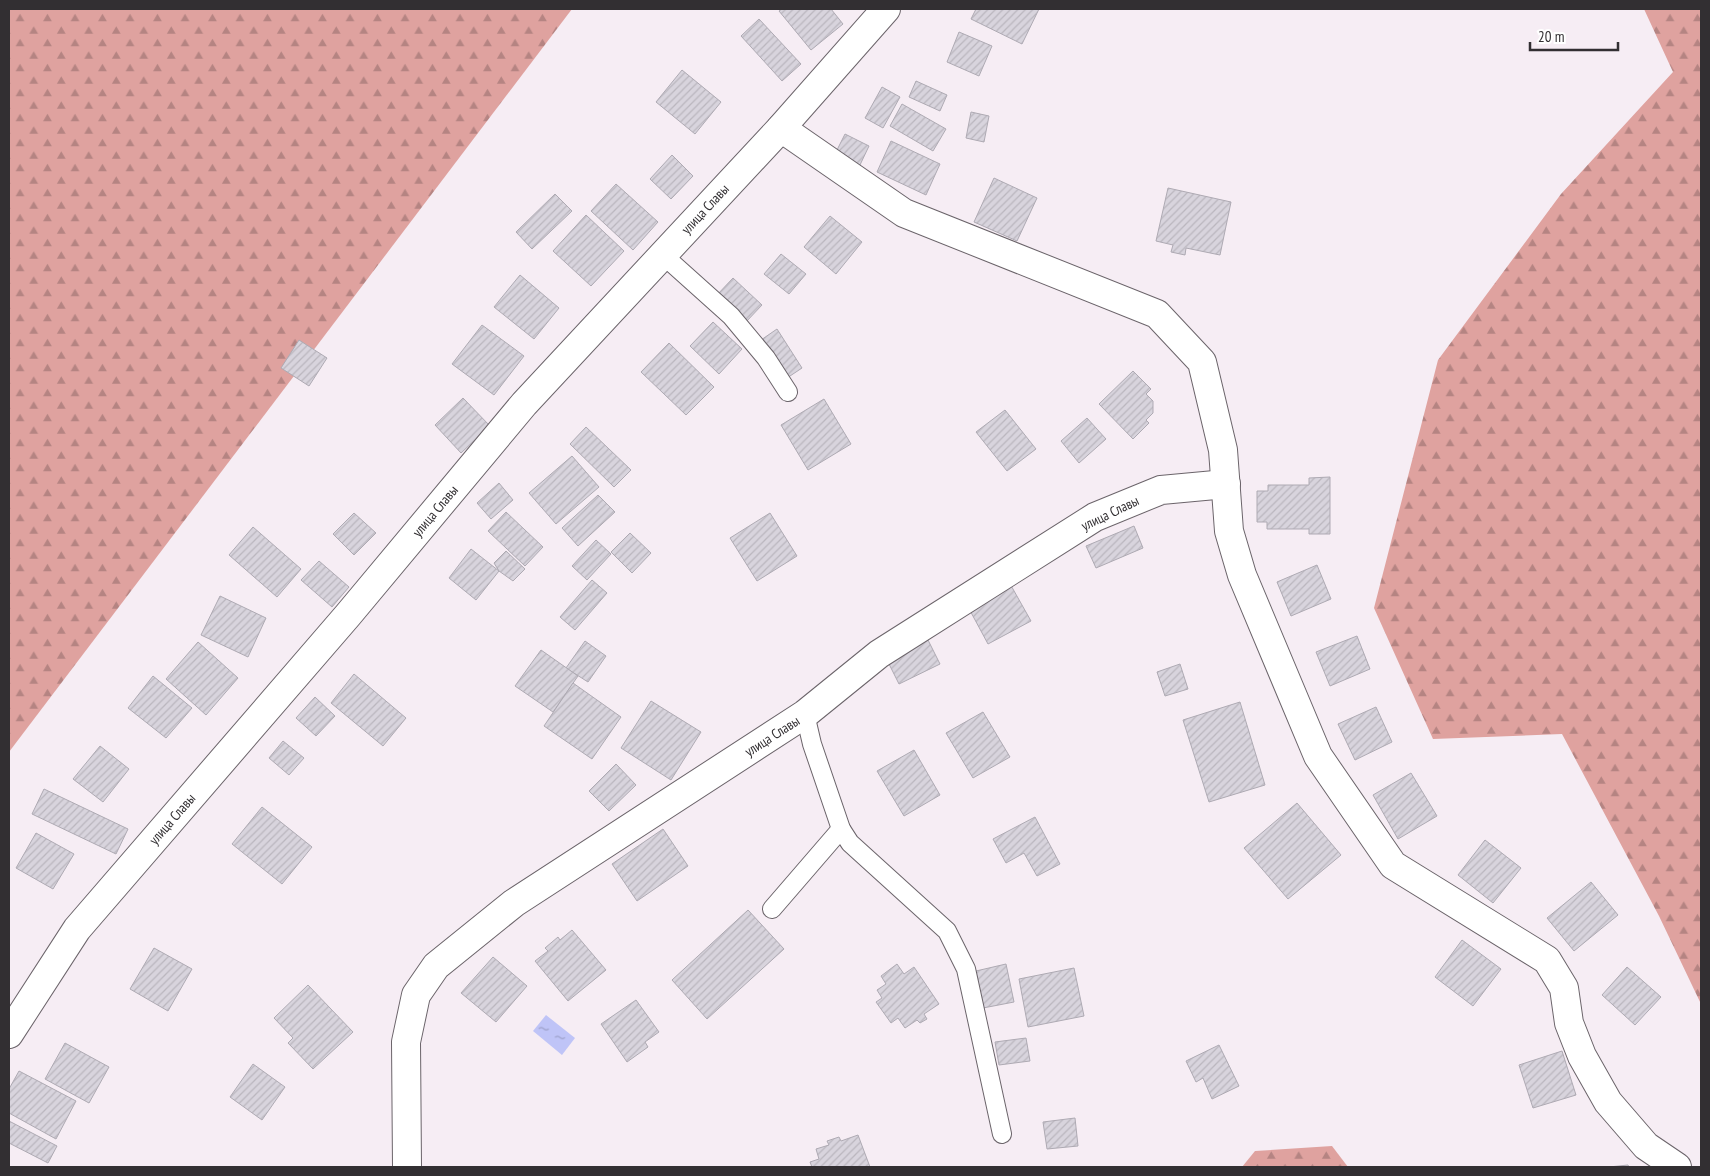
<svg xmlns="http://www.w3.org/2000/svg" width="1710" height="1176" viewBox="0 0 1710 1176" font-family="'PT Sans Narrow',sans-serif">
<defs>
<pattern id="forest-firs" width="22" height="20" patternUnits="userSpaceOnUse" patternTransform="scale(1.25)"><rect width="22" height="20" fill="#dfa29f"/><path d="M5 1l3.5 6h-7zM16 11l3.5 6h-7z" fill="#b58482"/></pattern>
<pattern id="water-ripples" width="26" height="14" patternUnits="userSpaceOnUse" patternTransform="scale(1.25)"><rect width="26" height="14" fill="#bfc4f7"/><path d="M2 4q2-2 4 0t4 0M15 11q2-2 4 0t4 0" fill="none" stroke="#9ca0c9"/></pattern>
<pattern id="building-hatch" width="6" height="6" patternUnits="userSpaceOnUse" patternTransform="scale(1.25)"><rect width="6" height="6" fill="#d8d4dd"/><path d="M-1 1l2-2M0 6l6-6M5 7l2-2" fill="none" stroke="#bab6be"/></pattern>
</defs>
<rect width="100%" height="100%" fill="#f6edf4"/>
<g fill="url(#forest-firs)">
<polygon points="9,9 572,9 9,752"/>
<polygon points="1644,9 1701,9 1701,1004 1659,916 1562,734 1433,739 1374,608 1438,360 1561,194 1673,72"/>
<polygon points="1332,1146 1348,1167 1242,1167 1255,1151"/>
</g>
<polygon fill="url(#water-ripples)" points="546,1015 575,1038 562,1055 533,1031"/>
<g fill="url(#building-hatch)" stroke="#aeaab3">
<polygon points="782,9 831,9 843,24 811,50 779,11"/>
<polygon points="976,9 1039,9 1022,44 971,19"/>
<polygon points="759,19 801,64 782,81 741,36"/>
<polygon points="959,32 992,46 979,76 947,62"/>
<polygon points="682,70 721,102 695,134 656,102"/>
<polygon points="916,81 947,95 940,111 909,97"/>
<polygon points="882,87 900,97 883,128 865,118"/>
<polygon points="902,104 946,129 933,151 890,126"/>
<polygon points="971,112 989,116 984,142 966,138"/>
<polygon points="845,134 869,146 859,167 835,154"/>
<polygon points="891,141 940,164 926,195 877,172"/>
<polygon points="672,155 693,176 671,199 650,179"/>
<polygon points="994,178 1037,198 1017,241 974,222"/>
<polygon points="616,184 658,222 633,250 591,211"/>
<polygon points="1168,188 1231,202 1220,255 1186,248 1185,255 1171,252 1173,245 1156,241"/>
<polygon points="555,194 572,211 532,249 516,232"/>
<polygon points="586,215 624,251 591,286 553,251"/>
<polygon points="830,216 862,242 836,274 804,247"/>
<polygon points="781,254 806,274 789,294 764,274"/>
<polygon points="520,275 559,308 534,339 494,307"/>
<polygon points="733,278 762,305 745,323 716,296"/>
<polygon points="713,322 742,349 719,374 690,346"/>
<polygon points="482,325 524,356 494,395 452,364"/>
<polygon points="777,329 802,368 787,378 761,340"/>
<polygon points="299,340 327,358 309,386 281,368"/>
<polygon points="669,343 714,387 686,415 641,372"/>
<polygon points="1133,371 1151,389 1146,394 1153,401 1153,413 1146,420 1149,423 1133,439 1099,404"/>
<polygon points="463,398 490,426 461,453 435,425"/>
<polygon points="824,399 851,444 808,470 781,425"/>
<polygon points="1005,410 1036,449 1007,471 976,432"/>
<polygon points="1087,418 1106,439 1079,463 1061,441"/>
<polygon points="586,427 631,470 614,487 570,444"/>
<polygon points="572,456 599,487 556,524 529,493"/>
<polygon points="1330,477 1330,534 1309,534 1309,529 1267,529 1267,522 1257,522 1257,491 1268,491 1268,485 1309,485 1309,478"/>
<polygon points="499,483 513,500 491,519 477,503"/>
<polygon points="598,495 615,512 578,546 562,528"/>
<polygon points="506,512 543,547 525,566 488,531"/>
<polygon points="354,513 376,533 354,555 333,534"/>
<polygon points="770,513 797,556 757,581 730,538"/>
<polygon points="1134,526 1143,548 1096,568 1086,546"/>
<polygon points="253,527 301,569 277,597 229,555"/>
<polygon points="630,533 651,553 632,573 611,552"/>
<polygon points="596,540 611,554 587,580 572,566"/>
<polygon points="471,549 499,571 476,600 449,578"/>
<polygon points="506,551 525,569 513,581 499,571 494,563"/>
<polygon points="319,561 349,587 332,607 301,580"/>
<polygon points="1317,565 1331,599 1291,616 1277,582"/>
<polygon points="592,580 607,593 575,630 560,617"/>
<polygon points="1009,582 1031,621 988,644 967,605"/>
<polygon points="220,596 266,618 248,657 201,635"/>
<polygon points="926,636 940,664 899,684 885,656"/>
<polygon points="1357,636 1370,669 1330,686 1316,652"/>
<polygon points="585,641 606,656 588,682 566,668"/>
<polygon points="198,642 238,678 206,715 166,679"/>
<polygon points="541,650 578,676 553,712 515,686"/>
<polygon points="1180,664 1188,689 1165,696 1157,672"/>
<polygon points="354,674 406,718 383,746 331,703"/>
<polygon points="153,676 192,708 166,738 128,708"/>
<polygon points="573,683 621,717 592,759 544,726"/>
<polygon points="315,697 335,716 316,736 296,718"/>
<polygon points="651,701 701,732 671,780 621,748"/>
<polygon points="1240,702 1265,785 1209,802 1183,720"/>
<polygon points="1376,707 1392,742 1355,760 1338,724"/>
<polygon points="983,712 1010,757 973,778 946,733"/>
<polygon points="283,741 304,758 289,775 269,758"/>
<polygon points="100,746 129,769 103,802 73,779"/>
<polygon points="914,750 940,795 904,816 877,771"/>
<polygon points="616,764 636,785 609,811 589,791"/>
<polygon points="1411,773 1437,816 1398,839 1373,795"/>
<polygon points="44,789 128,829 116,854 32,814"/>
<polygon points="1297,803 1341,855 1288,899 1244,848"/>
<polygon points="262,807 312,847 282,884 232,844"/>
<polygon points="1035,817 1060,864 1037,876 1024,853 1006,863 993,839"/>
<polygon points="663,829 688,866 637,901 612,864"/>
<polygon points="36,833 74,854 53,889 16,868"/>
<polygon points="1485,840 1521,868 1493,903 1458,875"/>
<polygon points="1591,882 1618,915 1574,951 1547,918"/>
<polygon points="748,910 784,949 707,1019 672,980"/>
<polygon points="572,930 606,970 568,1001 535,961 548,951 545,948 558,937 560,940"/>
<polygon points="1462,940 1501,969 1473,1006 1435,977"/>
<polygon points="154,948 192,969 168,1011 130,989"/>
<polygon points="493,957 527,986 496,1022 461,993"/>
<polygon points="897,964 904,974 914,967 939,1004 924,1014 927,1019 920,1023 917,1020 905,1028 898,1018 891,1023 876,1002 882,998 877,990 886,984 881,976"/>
<polygon points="1006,964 1014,1002 983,1008 976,971"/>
<polygon points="1627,967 1661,997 1635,1025 1602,995"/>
<polygon points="1074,968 1084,1016 1028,1027 1019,979"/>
<polygon points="308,985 353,1032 313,1069 288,1043 293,1038 274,1018"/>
<polygon points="636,1000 659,1032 645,1042 648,1047 627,1062 601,1024"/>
<polygon points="1026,1038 1030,1061 999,1065 995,1042"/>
<polygon points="65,1043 109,1067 89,1103 45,1079"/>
<polygon points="1219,1045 1239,1086 1212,1099 1203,1078 1196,1082 1186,1061"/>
<polygon points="1562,1051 1576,1095 1533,1108 1519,1065"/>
<polygon points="253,1064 285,1087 262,1120 230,1097"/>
<polygon points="19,1071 76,1101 56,1139 9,1113 9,1089"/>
<polygon points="1075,1118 1078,1146 1047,1149 1043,1122"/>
<polygon points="9,1121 57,1146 48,1163 9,1143"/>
<polygon points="858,1135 870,1167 812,1167 810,1162 819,1159 816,1149 829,1145 827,1141 839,1137 841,1141"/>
<polygon points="1628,1165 1629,1167 1609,1167"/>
</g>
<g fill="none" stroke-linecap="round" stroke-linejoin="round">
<defs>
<g id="lane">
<polyline points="663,255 731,316 766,358 788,392"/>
<polyline points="805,714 812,744 841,829 850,843 947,931 966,969 1002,1134"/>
<polyline points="772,909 841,829"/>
</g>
<g id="street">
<polyline points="781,128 904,213 1157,314 1202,362 1223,450 1229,531 1242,575 1318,756 1393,865 1547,960 1564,988 1569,1023 1582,1056 1608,1102 1646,1146 1677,1167"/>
<polyline points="407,1167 406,1042 416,995 436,966 514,903 805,714 879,654 1095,517 1161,490 1226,484"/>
</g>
<polyline id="secondary" points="9,1034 77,929 348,615 524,404 781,128 886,9"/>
</defs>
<use href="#lane" stroke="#6b646a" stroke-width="20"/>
<use href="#street" stroke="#6b646a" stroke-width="30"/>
<use href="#secondary" stroke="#6b646a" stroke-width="30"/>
<use href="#lane" stroke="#fff" stroke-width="18"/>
<use href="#street" stroke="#fff" stroke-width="28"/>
<use href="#secondary" stroke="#fff" stroke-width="28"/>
</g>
<g text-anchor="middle" stroke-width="4" stroke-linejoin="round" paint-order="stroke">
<g font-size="14" fill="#322f32" stroke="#fff">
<text transform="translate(705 209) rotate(-47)" y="5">улица Славы</text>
<text transform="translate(435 511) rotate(-50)" y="5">улица Славы</text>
<text transform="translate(1110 513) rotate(-26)" y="5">улица Славы</text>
<text transform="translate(772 736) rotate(-33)" y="5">улица Славы</text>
<text transform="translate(172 819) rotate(-49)" y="5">улица Славы</text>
</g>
</g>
<rect width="1710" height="1176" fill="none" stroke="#322f32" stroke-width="20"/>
<path d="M1530 42v8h88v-8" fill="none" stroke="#322f32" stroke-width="2.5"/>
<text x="1538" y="42" font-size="15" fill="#322f32" stroke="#ffffff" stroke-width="4" paint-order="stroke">20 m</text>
</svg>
